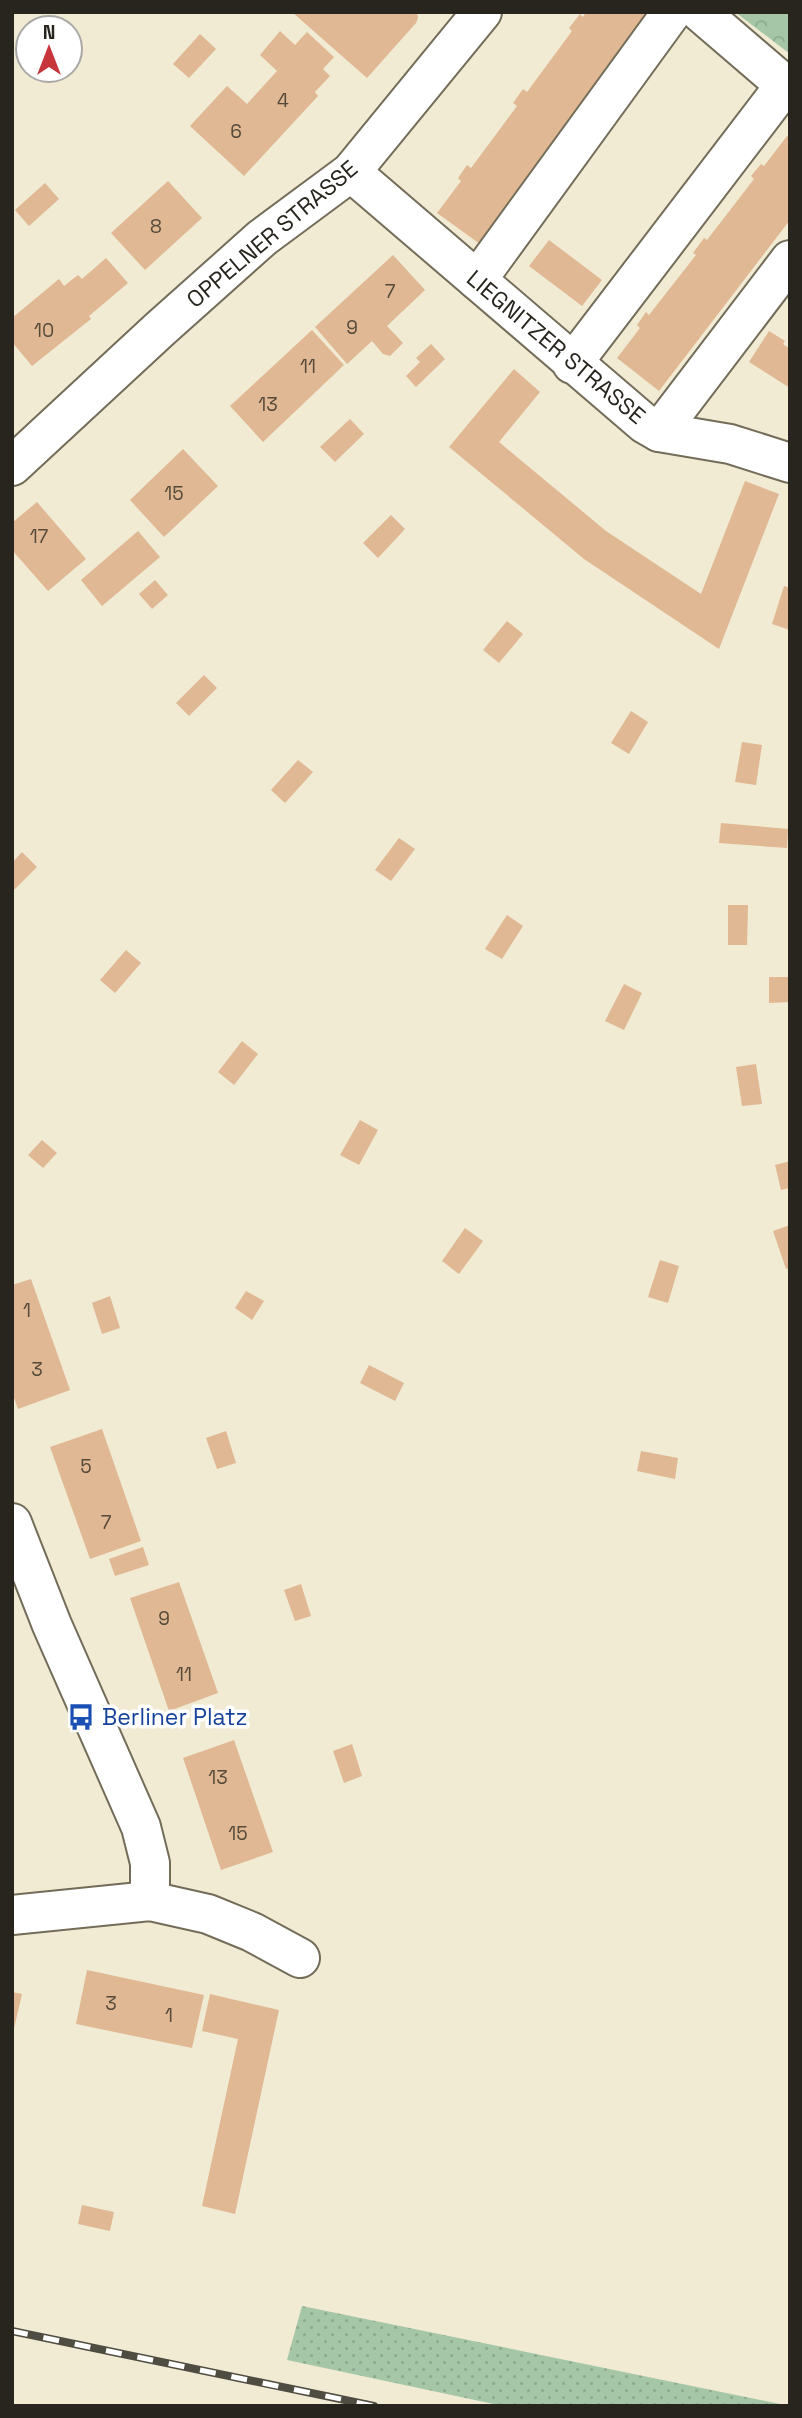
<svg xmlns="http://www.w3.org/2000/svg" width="802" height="2418" viewBox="0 0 802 2418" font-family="'Space Grotesk',sans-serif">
<defs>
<pattern id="grass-dots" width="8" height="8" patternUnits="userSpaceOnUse" patternTransform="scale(1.75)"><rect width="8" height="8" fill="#a5c7a7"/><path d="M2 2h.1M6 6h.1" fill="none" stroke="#8eab8f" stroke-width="1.8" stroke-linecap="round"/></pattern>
<pattern id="forest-crowns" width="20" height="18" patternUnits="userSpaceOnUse" patternTransform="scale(1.75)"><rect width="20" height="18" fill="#a5c7a7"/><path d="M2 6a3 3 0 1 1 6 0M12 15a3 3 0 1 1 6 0" fill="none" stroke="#8eab8f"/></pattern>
</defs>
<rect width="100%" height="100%" fill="#f1ebd4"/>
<polygon fill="url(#grass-dots)" points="302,2306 790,2406 503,2406 287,2360"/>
<polygon fill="url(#forest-crowns)" points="735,12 790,12 790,54"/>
<g fill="#e0b893">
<polygon points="292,12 417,12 418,18 416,23 367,78"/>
<polygon points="586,12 641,12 649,18 480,244 437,213 461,181 458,178 467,165 471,168 517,106 513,103 523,89 527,92 572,31 569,28 580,14 583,17"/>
<polygon points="280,31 295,45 307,32 334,57 323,69 330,76 315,92 318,96 244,176 190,126 227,86 247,104 277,71 260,55"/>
<polygon points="200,34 216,49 189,78 173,64"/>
<polygon points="787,136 790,138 790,220 659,391 617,358 640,328 637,325 646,312 649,315 696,255 693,253 704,238 707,240 754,179 751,176 761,164 764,166"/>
<polygon points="168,181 202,218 145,270 111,233"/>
<polygon points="45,183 59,199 29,226 15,210"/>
<polygon points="549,240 602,280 582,306 529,266"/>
<polygon points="393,255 425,290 387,326 403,343 390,356 383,354 372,341 347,364 315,327"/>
<polygon points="106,258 128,283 89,316 91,319 32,366 12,342 12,318 59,279 64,286 78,275 82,279"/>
<polygon points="312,330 344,365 263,442 230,406"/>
<polygon points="769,331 785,341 783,344 790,349 790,388 749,362"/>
<polygon points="431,344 445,359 416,387 406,376 420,362 416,358"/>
<polygon points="514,369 540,392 499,442 606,531 701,594 745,481 779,494 719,649 584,559 449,447"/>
<polygon points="350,419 364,434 335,462 320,447"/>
<polygon points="183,449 218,486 164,537 130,500"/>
<polygon points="37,502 86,559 48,591 12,550 12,523"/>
<polygon points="391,515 405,529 378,558 363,543"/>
<polygon points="138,531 160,557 102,606 81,580"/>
<polygon points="155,580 168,595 152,609 139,594"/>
<polygon points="784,586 790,588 790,630 772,624"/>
<polygon points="507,621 523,634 499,663 483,650"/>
<polygon points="204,675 217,688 189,716 176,703"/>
<polygon points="631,711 648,722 629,754 611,743"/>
<polygon points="742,742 762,745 756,785 735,782"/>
<polygon points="298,760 313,772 285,803 271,790"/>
<polygon points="721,823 788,829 787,848 719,843"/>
<polygon points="399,838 415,849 391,881 375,870"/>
<polygon points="22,852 37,867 12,892 12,863"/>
<polygon points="728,905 748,905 747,945 728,945"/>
<polygon points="507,915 523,926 502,959 485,949"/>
<polygon points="126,950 141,963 115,993 100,980"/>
<polygon points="769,977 790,977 790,1002 769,1003"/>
<polygon points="624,984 642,993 624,1030 605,1021"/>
<polygon points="242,1041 258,1054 234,1085 218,1072"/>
<polygon points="756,1064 762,1104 742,1106 736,1067"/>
<polygon points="360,1120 378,1130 359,1165 340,1155"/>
<polygon points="42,1140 57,1153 43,1168 28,1155"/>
<polygon points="790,1161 790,1188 781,1190 775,1165"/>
<polygon points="790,1225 790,1268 786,1269 773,1231"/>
<polygon points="465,1228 483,1241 459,1274 442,1261"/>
<polygon points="660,1260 679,1266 668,1303 648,1297"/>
<polygon points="31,1279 70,1390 18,1409 12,1392 12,1285"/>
<polygon points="246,1291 264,1301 252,1320 235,1308"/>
<polygon points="110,1296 120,1328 102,1334 92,1303"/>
<polygon points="369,1365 404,1383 395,1401 360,1383"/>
<polygon points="102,1429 141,1541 90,1559 50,1447"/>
<polygon points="226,1431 236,1463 217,1469 206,1438"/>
<polygon points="641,1451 678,1458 675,1479 637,1471"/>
<polygon points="143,1547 149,1565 115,1576 109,1559"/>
<polygon points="179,1582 218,1693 169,1711 130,1598"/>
<polygon points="301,1584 311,1616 295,1621 284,1590"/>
<polygon points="234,1740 273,1852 221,1870 183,1758"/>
<polygon points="352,1744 362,1776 344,1783 333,1751"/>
<polygon points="87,1970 204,1995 192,2048 76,2024"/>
<polygon points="12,1992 22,1994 13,2033 12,2033"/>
<polygon points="210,1994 279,2010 235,2214 202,2206 238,2039 202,2031"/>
<polygon points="82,2205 114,2212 110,2231 78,2224"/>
</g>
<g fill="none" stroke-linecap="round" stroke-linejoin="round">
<defs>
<g id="minor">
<polyline points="351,172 645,424 659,432 730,444 790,463"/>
<polyline points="477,280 672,12"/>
<polyline points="572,364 785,85 700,12"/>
<polyline points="659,432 790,260"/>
<polyline points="12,466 160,329 262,238 351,172 482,12"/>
<polyline points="12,1523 52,1625 141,1827 150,1863 150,1901"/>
<polyline points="12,1915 150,1901 208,1914 252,1932 300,1958"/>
</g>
</defs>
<use href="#minor" stroke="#726c59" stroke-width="42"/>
<use href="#minor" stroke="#fff" stroke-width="38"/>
<defs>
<polyline id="rail" points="12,2331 374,2406"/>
</defs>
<use href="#rail" stroke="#4f4c41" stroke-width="8"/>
<use href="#rail" stroke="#fff" stroke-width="5" stroke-dasharray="16" stroke-linecap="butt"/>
</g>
<defs>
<symbol id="bus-bare" viewBox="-9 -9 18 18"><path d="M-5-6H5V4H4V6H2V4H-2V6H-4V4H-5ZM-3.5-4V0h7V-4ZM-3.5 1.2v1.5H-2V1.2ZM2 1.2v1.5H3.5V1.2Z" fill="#1a4fb4" stroke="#fff" stroke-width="2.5" paint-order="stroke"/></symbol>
</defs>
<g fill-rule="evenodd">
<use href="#bus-bare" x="62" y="1698" width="38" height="38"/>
</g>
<g text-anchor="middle" stroke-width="7" stroke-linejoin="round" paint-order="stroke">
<g font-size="19" fill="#554a3a">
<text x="283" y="107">4</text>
<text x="236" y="138">6</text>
<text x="156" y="233">8</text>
<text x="390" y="298">7</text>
<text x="352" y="334">9</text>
<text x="44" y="337">10</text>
<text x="308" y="373">11</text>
<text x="268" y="411">13</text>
<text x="174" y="500">15</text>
<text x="39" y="543">17</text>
<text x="27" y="1317">1</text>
<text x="37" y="1376">3</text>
<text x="86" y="1473">5</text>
<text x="106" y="1529">7</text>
<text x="164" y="1625">9</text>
<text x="184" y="1681">11</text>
<text x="218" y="1784">13</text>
<text x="238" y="1840">15</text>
<text x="111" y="2010">3</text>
<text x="169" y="2022">1</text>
</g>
<g font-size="23" fill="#27251d" stroke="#fff">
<text transform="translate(272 234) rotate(-40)" y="8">OPPELNER STRASSE</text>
<text transform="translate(556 347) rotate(40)" y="8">LIEGNITZER STRASSE</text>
</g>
<g font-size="23" fill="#164399" stroke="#fff" text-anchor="start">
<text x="102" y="1725">Berliner Platz</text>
</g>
</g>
<rect width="802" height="2418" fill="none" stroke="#27251d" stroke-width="28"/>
<g transform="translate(49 49)"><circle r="33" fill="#ffffff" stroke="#a9a8a5" stroke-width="2"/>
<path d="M0-5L12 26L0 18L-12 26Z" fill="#c6363b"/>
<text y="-10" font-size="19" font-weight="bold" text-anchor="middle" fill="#27251d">N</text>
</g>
</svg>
